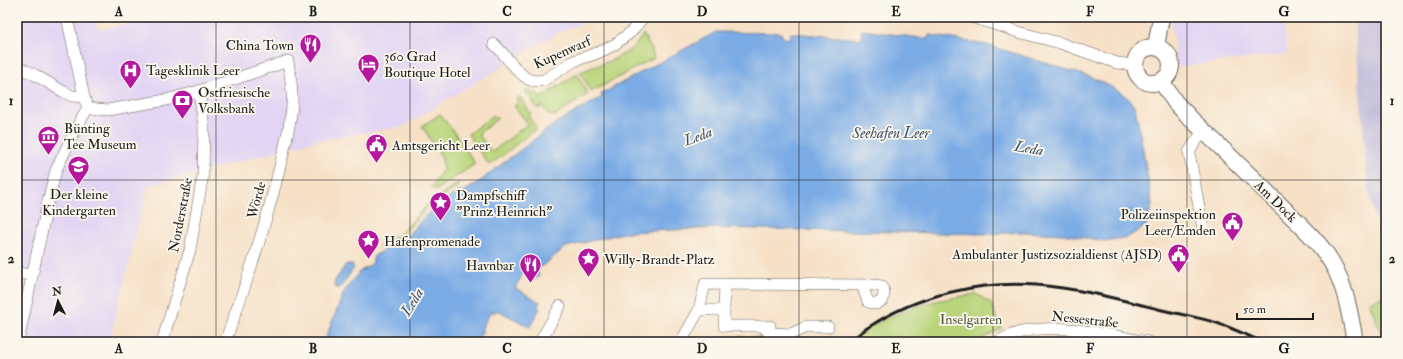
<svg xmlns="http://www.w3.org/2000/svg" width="1403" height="359" viewBox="0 0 1403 359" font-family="'IM FELL Double Pica',serif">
<rect width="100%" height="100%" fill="#fbf7ec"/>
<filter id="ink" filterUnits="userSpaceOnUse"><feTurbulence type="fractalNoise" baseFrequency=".025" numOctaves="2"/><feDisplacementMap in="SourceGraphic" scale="8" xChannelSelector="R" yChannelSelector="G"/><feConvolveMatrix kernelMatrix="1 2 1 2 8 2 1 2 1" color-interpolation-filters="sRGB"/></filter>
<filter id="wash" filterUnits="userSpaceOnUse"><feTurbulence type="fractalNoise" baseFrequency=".012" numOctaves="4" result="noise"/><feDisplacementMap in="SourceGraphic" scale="16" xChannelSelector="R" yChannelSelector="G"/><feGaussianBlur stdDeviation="0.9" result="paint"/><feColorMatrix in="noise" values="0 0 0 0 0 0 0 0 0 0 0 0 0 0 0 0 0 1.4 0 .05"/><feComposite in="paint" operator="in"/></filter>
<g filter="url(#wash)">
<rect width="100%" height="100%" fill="#f6e0c6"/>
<g fill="#e2d4f3">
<polygon points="20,17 95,17 97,30 166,17 598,17 557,33 402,127 318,140 148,186 109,342 17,342 17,66 21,40"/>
<polygon points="1171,17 1283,17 1287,54 1177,67"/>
</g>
<polygon fill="#c5c0da" points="1354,17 1386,17 1386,253 1380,238 1368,188"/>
<g fill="#b9d47a" stroke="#6a784b">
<path d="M643,34L651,49L654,58L591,92L580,72C602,63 632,57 643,34Z"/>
<polygon points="577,74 588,94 555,116 549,115 542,106 538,109 525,91 529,89 532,94 536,91 540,98"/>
<polygon points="520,97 531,114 528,116 536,127 535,130 490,165 488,164 468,134 493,115 498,118 478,134 492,152 528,124 514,106 519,102 517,99"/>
<polygon points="440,114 460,140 475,164 436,190 431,187 443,170 442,158 422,126"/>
<polygon points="458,183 460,185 429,206 399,238 390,241 379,248 378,247 390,238 399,235 426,206"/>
<path d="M976,294L991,303L997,320L1002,328L977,342H848C871,324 898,312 925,304C941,299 959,297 976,294Z"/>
<polygon points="1386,295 1386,339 1384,340 1369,302"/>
<polygon points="726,336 824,339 821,342 723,342"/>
</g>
<g fill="#7aabe5" stroke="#4b6480">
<polygon points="862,30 928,39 929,35 987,45 1091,77 1104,83 1120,92 1129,99 1135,108 1141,138 1152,205 1146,226 1128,237 1105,241 1062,234 1024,232 986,234 718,228 627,232 566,247 537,270 539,275 536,279 524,272 515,288 540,302 537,307 540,308 530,327 497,310 495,313 491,311 481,330 483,331 476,342 324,342 344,292 359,272 372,264 374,256 393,244 402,241 433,208 460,191 462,193 486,177 486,176 556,123 602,97 601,94 716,32 781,33 782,36 786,39 790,37 791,33 861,39"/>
<polygon points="346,264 352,265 354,268 340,288 337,288 335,287 334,282"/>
</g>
</g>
<g filter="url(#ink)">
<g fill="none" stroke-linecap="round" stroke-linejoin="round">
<defs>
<g id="minor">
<polyline points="67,17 84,97 88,108"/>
<polyline points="971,17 1022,33 1060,43 1117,63 1134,65"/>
<path d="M494,44C504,53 518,74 528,79C533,82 538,81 544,80L574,61L597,53L614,45L631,32L643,17"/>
<polyline points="17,66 35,75 64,92 72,96 84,97"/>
<path d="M88,108L108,110L166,100L199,91L288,61C290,75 293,89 292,104C291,124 284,150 279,170C265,228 246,285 225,342"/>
<polyline points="1203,229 1189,152 1196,141 1204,131"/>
<polyline points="17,273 32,275"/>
<polyline points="699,310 724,310 725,285"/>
<polyline points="724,310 724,326 770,326"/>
<polyline points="763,326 769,333 791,334 806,327 828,327"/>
<polyline points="18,342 49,197 56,170 76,128 88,108"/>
<polyline points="162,342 190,250 203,175 204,127 199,91"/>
<polyline points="540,342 560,306"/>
<polyline points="681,342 699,310 705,284 873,285 882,286 884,292 883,300 876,304 868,302 862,285"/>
<path d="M997,342C1039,316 1103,334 1148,342"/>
</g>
<g id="secondary">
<circle cx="1153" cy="65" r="18"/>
<polyline points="1156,47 1161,17"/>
<path d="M1161,81L1175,102L1192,120C1220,146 1247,173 1275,200C1295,220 1318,239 1332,263C1346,287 1350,315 1355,342"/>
</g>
</defs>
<use href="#minor" stroke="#686158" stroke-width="12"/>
<use href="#secondary" stroke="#686158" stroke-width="18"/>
<use href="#minor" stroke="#fff" stroke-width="11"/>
<use href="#secondary" stroke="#fff" stroke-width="16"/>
<path stroke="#1c1c1c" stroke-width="3" d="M850,342C856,337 862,331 869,327C917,295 979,281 1036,285C1077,288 1118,299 1158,309C1178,314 1198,317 1217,323C1232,328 1247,335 1262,342"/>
</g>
</g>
<path fill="none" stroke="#1c1c1c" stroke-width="1" stroke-opacity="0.55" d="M216,17V342M410,17V342M604,17V342M799,17V342M993,17V342M1187,17V342M17,180H1386"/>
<defs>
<symbol id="restaurant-pin" viewBox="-11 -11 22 30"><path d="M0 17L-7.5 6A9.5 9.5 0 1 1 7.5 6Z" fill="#b5179e" stroke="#fbf7ec"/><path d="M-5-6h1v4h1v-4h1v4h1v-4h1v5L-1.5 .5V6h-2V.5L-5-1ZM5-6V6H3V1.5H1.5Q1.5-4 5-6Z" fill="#fff"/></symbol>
<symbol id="hotel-pin" viewBox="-11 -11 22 30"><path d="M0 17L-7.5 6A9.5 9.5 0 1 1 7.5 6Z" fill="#b5179e" stroke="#fbf7ec"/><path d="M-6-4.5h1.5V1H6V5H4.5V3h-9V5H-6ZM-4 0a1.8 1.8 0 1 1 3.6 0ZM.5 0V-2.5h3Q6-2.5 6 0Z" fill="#fff"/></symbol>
<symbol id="hospital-pin" viewBox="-11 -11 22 30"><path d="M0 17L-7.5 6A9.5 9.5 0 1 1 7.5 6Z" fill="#b5179e" stroke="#fbf7ec"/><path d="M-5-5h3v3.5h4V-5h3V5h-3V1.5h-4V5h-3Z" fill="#fff"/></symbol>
<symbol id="bank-pin" viewBox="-11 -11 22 30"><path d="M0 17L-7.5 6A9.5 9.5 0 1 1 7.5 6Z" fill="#b5179e" stroke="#fbf7ec"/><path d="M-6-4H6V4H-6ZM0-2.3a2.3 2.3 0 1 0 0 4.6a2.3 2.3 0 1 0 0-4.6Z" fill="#fff"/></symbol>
<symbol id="museum-pin" viewBox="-11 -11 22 30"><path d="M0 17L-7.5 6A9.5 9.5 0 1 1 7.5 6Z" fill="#b5179e" stroke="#fbf7ec"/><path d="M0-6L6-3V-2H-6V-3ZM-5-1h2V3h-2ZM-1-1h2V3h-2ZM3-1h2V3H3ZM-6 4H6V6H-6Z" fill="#fff"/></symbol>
<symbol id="civic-pin" viewBox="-11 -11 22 30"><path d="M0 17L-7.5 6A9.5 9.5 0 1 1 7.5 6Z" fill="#b5179e" stroke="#fbf7ec"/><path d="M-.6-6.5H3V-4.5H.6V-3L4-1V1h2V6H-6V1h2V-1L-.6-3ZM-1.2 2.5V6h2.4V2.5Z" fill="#fff"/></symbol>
<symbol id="school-pin" viewBox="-11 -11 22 30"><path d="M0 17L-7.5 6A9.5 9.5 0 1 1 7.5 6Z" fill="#b5179e" stroke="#fbf7ec"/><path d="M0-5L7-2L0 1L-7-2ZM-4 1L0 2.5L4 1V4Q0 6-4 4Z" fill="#fff"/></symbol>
<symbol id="sight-pin" viewBox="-11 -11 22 30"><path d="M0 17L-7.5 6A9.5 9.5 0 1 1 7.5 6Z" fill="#b5179e" stroke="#fbf7ec"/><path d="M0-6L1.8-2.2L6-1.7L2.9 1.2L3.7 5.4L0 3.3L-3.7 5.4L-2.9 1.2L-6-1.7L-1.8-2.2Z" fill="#fff"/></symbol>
</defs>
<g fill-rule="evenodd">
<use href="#restaurant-pin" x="298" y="32" width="25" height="34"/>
<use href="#hotel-pin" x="356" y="52" width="25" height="34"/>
<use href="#hospital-pin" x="118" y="58" width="25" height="34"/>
<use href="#bank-pin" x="170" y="88" width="25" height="34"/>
<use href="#museum-pin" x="36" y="124" width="25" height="34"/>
<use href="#civic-pin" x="364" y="132" width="25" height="34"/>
<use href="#school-pin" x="66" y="154" width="25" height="34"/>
<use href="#sight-pin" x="428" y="190" width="25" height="34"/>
<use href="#civic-pin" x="1220" y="210" width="25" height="34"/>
<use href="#sight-pin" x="356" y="228" width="25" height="34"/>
<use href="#civic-pin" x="1166" y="242" width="25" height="34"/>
<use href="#sight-pin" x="576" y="246" width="25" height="34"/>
<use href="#restaurant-pin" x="518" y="252" width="25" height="34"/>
</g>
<g text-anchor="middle" stroke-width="3.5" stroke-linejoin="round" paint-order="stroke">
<g font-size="14" fill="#1c1c1c" stroke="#fbf7ec" text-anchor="start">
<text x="294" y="50" text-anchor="end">China Town</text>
<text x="384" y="61">360 Grad<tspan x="384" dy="16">Boutique Hotel</tspan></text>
<text x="146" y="75">Tagesklinik Leer</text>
<text x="198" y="97">Ostfriesische<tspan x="198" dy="16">Volksbank</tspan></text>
<text x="64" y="133">Bünting<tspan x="64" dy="16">Tee Museum</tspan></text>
<text x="392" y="150">Amtsgericht Leer</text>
<text x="79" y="199" text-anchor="middle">Der kleine<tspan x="79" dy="16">Kindergarten</tspan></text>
<text x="456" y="200">Dampfschiff<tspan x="456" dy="16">"Prinz Heinrich"</tspan></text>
<text x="1216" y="219" text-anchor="end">Polizeiinspektion<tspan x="1216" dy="16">Leer/Emden</tspan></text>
<text x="384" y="246">Hafenpromenade</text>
<text x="1162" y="259" text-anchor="end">Ambulanter Justizsozialdienst (AJSD)</text>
<text x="604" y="264">Willy-Brandt-Platz</text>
<text x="514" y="270" text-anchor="end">Havnbar</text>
</g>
<g font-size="14" fill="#1c1c1c" stroke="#fbf7ec">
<text transform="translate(562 52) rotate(-24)" y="5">Kupenwarf</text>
<text transform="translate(256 200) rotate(-75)" y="5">Wörde</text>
<text transform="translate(1276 201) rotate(44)" y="5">Am Dock</text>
<text transform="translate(180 215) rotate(-79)" y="5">Norderstraße</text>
<text transform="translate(1085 319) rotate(6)" y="5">Nessestraße</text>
</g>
<g font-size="14" fill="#535c3d" stroke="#fbf7ec">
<text x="971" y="324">Inselgarten</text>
</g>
<g font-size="15" font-style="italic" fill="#42556c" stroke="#fbf7ec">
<text x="891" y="138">Seehafen Leer</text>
<text transform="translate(698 136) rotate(-20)" y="5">Leda</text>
<text transform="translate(1029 148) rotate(10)" y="5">Leda</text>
<text transform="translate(412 302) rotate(-59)" y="5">Leda</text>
</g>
</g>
<rect width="1403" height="359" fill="none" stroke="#fbf7ec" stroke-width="44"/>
<g transform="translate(58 301) rotate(354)" stroke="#fbf7ec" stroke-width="3" paint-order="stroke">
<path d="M0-3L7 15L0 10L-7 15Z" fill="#1c1c1c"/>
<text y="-6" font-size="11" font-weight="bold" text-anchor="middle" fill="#1c1c1c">N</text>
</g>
<path d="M1237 313v6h76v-6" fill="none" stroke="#1c1c1c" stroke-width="2"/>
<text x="1243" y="313" font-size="12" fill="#1c1c1c" stroke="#fbf7ec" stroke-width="3" paint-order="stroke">50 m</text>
<rect x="22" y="22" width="1359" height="315" fill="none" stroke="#1c1c1c" stroke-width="1.5"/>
<g font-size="13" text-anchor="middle" font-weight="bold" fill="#1c1c1c">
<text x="119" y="16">A</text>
<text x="313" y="16">B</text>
<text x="507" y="16">C</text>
<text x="702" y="16">D</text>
<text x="896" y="16">E</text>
<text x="1090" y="16">F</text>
<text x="1284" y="16">G</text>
<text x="11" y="105">1</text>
<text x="1392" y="105">1</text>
<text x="11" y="263">2</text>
<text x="1392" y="263">2</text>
<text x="119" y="353">A</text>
<text x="313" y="353">B</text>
<text x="507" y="353">C</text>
<text x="702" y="353">D</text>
<text x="896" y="353">E</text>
<text x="1090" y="353">F</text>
<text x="1284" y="353">G</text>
</g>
</svg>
